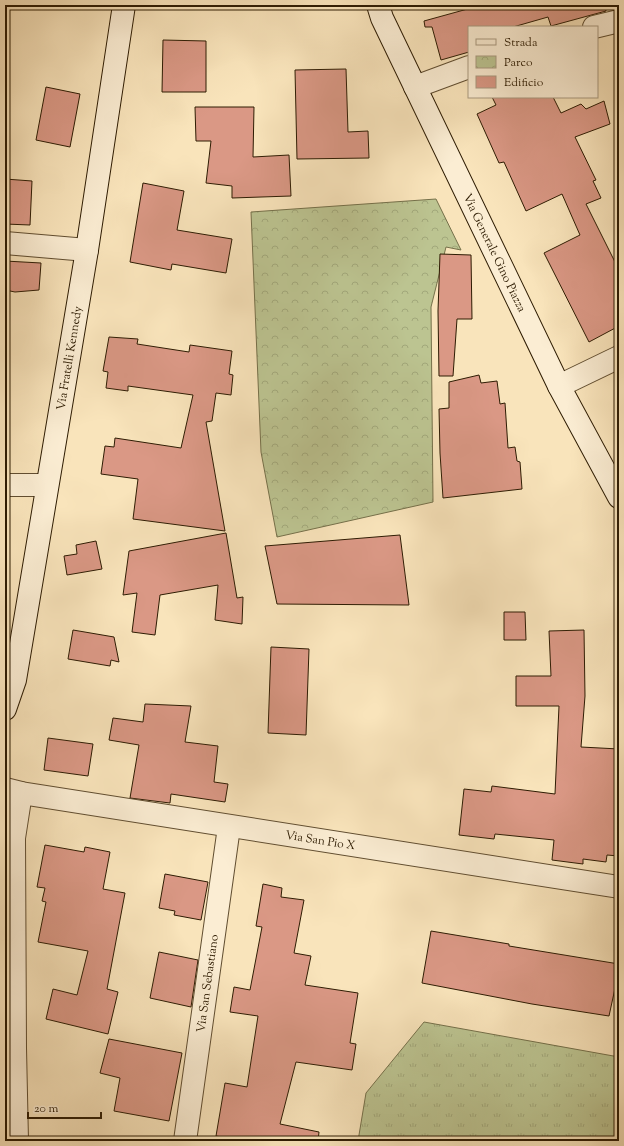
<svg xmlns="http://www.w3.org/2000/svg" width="624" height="1146" viewBox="0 0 624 1146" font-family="'Sorts Mill Goudy',serif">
<defs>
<pattern id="grass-tufts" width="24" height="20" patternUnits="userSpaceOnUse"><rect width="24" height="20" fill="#bcc491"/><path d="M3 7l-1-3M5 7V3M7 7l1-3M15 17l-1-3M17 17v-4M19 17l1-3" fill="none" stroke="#a2a87b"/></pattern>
<pattern id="park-crowns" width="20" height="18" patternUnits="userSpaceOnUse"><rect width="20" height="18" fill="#bcc491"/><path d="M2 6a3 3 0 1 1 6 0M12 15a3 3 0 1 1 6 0" fill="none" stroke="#a2a87b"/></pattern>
</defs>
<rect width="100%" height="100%" fill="#f9e4bb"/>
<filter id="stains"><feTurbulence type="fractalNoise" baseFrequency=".005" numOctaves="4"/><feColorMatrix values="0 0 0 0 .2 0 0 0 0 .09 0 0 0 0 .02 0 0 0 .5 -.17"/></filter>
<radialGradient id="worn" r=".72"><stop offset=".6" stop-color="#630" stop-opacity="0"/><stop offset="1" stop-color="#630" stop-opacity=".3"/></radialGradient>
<polygon fill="url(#grass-tufts)" stroke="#75704a" points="424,1022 619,1057 619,1141 358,1141 366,1093"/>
<polygon fill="url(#park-crowns)" stroke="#75704a" points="436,199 461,250 446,247 431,307 433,502 277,537 261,452 251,212"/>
<g fill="#da9885" stroke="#2e1c03">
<polygon points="482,5 605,5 606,11 551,26 548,17 513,27 469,27 469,52 441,60 432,27 425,27 424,21"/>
<polygon points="163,40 206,41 206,92 162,92"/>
<polygon points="346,69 348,132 368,131 369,158 297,159 295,70"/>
<polygon points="46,87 80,94 70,147 36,140"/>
<polygon points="492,97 553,97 561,113 581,104 586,109 604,101 610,124 575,137 596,180 593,181 601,198 586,204 619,270 619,326 589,342 544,253 580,235 562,194 526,211 504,162 499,163 477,114 496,105"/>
<polygon points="195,107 254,107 253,157 289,155 291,196 232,198 232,186 206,183 211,141 196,141"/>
<polygon points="5,179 32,181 30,225 5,224"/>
<polygon points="143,183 184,191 177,230 232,239 226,273 172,264 171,270 130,262"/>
<polygon points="440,254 471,255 472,319 457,319 453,376 439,376 438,311"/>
<polygon points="5,261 41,263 39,290 15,292 5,290"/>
<polygon points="109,337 138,339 137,344 189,352 190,345 232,351 229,374 233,375 231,395 216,393 212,421 206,422 225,531 133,519 138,479 101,474 105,446 114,447 115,438 181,448 193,395 128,386 128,391 106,388 108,372 103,371"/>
<polygon points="479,375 481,383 497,381 500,404 505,403 508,448 515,447 517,461 520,462 522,489 443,498 440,453 439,409 449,408 449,382"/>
<polygon points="226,533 237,598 243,597 242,624 215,620 218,585 160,595 155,635 132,632 137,593 123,595 129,551"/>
<polygon points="400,535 409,605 277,604 265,546"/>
<polygon points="96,541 102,569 67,575 64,556 77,554 76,545"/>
<polygon points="504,612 525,612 526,640 504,640"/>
<polygon points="73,630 114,637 119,662 111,660 110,666 68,659"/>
<polygon points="584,630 585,696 581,747 619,749 619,856 607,855 606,862 583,859 583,864 552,860 554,840 495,834 494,839 459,835 464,789 491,792 492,786 555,794 559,706 516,706 516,676 551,676 549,631"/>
<polygon points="271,647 309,649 306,735 268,733"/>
<polygon points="145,704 191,706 185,742 218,746 214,782 228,784 225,802 171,794 170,803 130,798 139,745 109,740 113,718 143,722"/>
<polygon points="48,738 93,744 88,776 44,770"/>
<polygon points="45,845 84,852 85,847 110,852 103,889 125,893 107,989 118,992 108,1034 46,1019 53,989 77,995 88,951 38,942 46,902 42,901 45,888 37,887"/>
<polygon points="165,874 208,882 201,920 174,915 175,911 159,908"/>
<polygon points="263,884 282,888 281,897 304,900 294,953 311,956 305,985 358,993 350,1043 356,1044 352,1070 296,1062 280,1124 319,1132 318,1141 246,1141 216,1136 225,1083 247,1087 258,1016 230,1012 234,987 250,990 262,927 256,926"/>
<polygon points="431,931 509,944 509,946 619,964 619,970 609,1016 532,1004 422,983"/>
<polygon points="159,952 198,960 191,1007 150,998"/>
<polygon points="109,1039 182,1053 169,1121 114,1111 120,1078 100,1073"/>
</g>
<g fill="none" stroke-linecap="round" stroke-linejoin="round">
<defs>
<g id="street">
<polyline points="594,27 619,21"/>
<polyline points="415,87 469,67"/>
<polyline points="5,243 87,250"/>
<polyline points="559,386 619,357"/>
<polyline points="5,485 47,485"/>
<polyline points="5,789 21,793 14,838 15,1048 17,1141"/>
<path id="s1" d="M21,793L619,887"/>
<path id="s2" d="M185,1141L229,827"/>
</g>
<g id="secondary">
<path id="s3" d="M378,5L382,18L559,386L619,497"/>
<path id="s4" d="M5,709L15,680L87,250L124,5"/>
</g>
</defs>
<use href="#street" stroke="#614e31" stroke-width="24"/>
<use href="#secondary" stroke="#2e1c03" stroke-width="24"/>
<use href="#street" stroke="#fbedd3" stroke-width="22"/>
<use href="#secondary" stroke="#fbedd3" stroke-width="22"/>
</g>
<g text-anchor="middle" stroke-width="3" stroke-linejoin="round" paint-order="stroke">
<g font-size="12" fill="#2e1c03" stroke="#fbedd3">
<text dy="4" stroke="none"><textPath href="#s3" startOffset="274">Via Generale Gino Piazza</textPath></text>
<text dy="4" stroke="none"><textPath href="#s4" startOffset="357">Via Fratelli Kennedy</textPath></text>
<text dy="4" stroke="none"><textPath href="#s1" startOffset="303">Via San Pio X</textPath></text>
<text dy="4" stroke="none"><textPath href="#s2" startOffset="159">Via San Sebastiano</textPath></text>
</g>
</g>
<rect width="624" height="1146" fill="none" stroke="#f9e4bb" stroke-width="20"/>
<rect x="6" y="6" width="612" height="1134" fill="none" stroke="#2e1c03" stroke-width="2"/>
<rect x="10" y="10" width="604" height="1126" fill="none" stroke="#2e1c03"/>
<rect x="468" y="26" width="130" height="72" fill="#fbedd3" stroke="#a99980"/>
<rect x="476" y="39" width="20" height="6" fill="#fbedd3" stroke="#a99980"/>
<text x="504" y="46" font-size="12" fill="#2e1c03">Strada</text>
<rect x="476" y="56" width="20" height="12" fill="url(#park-crowns)" stroke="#a99980"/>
<text x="504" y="66" font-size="12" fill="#2e1c03">Parco</text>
<rect x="476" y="76" width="20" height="12" fill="#da9885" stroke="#a99980"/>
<text x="504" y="86" font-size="12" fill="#2e1c03">Edificio</text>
<path d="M28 1112v6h73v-6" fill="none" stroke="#2e1c03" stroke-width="2"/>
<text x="34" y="1112" font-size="12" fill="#2e1c03" stroke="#fbedd3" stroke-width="3" paint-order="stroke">20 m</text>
<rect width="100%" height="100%" filter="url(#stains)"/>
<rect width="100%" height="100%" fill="url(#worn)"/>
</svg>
